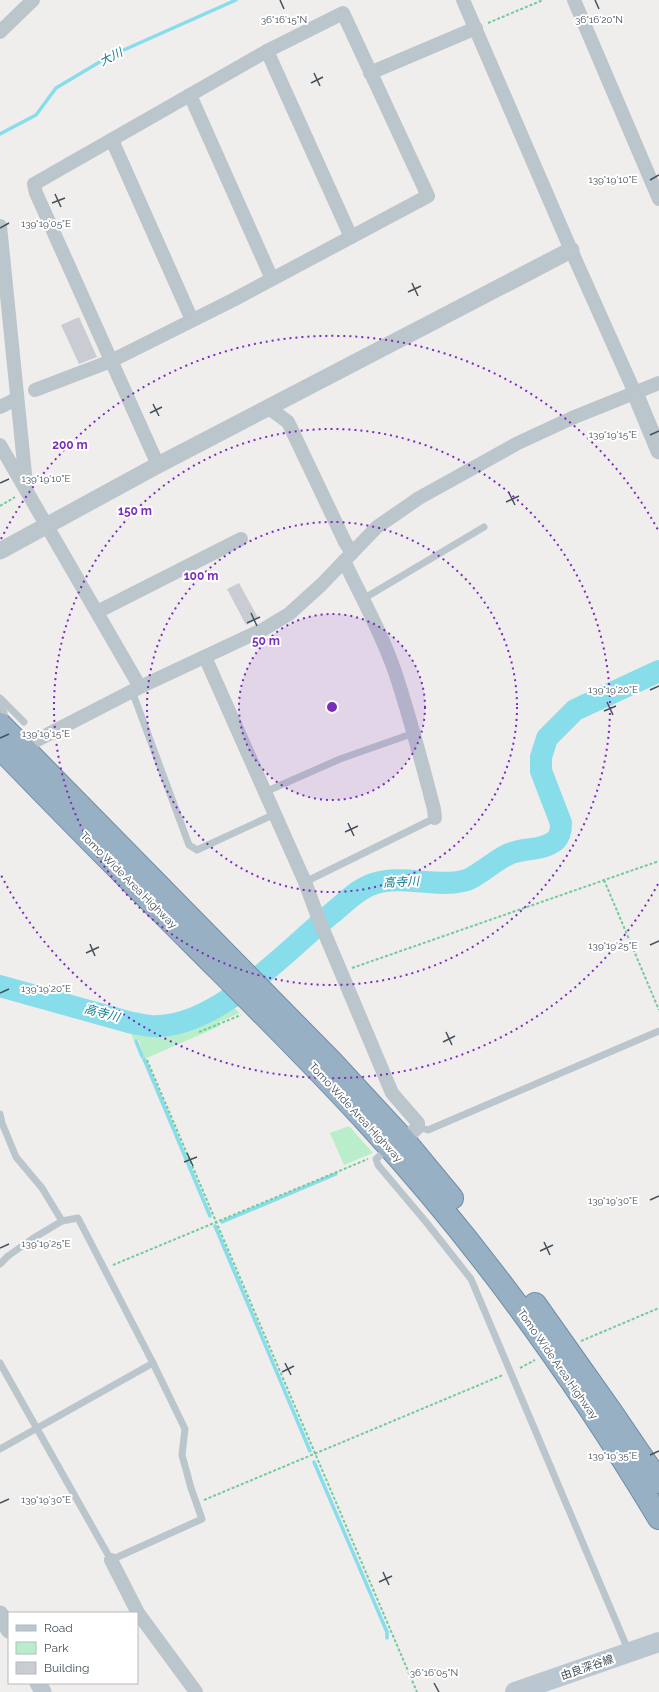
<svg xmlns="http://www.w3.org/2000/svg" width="659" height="1692" viewBox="0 0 659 1692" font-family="Raleway,'Noto Sans JP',sans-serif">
<rect width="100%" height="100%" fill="#f0eded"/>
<g fill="#baeecb">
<polygon points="0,992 134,1028 154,1031 172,1030 218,1014 230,1004 240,1013 219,1022 220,1026 142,1060 141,1057 143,1055 139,1040 134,1041 130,1031 0,996"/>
<polygon points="349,1126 373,1153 344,1165 330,1133"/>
</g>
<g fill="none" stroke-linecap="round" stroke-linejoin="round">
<g stroke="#88ddeb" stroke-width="3.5">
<polyline points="0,134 36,115 56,88 108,57 236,0"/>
<polyline points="136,1041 142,1056"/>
<polyline points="144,1059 210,1216"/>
<polyline points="222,1222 336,1174"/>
<polyline points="215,1226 310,1451"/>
<polyline points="314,1462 387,1632 387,1638"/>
</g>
<path stroke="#88ddeb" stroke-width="22" d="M0,986L132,1023C141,1024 150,1027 159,1026C220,1024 286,951 331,914C344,904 357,889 373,884C402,874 434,888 463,881C475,879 494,861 507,855C522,847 542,852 556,840C560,836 561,829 561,823L541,771V757L547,738L575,710L659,671"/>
</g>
<g fill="#c9ccd2">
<polygon points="79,317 97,357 79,364 61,325"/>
<polygon points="239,583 258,618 246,625 227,589"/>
</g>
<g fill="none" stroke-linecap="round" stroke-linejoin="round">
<defs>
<g id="trunk">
<polyline points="0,724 332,1062 404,1140 452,1198"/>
<path d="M0,748C65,816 131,882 197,948C256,1007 316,1066 372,1128C481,1247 576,1380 659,1518"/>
<polyline points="535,1304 612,1413 659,1482"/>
</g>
</defs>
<use href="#trunk" stroke="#708ea7" stroke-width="24"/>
<g stroke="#73cb9a" stroke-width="2" stroke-dasharray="3 2" stroke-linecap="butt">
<polyline points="488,23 543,0"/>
<polyline points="0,506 15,497"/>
<polyline points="604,880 659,1010"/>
<polyline points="352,968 659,861"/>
<polyline points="199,1032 241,1015"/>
<polyline points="147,1060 417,1692"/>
<polyline points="113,1265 368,1159"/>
<polyline points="581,1341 659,1308"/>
<polyline points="520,1368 535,1360"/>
<polyline points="204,1500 503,1375"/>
</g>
<g stroke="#bbc5cc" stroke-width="7">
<polyline points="363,599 484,527"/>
<polyline points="132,691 189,845 197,850 275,814"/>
<polyline points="0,698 24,722"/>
<polyline points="0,707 4,712 4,724"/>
<polyline points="265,792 340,759 414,733"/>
<polyline points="305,882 435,818"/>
<polyline points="0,1114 2,1123 16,1157 42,1188 62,1221"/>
<polyline points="418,1127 428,1130 659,1031"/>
<polyline points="388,1149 376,1159 378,1165 426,1222 471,1279 629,1652"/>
<polyline points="0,1264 8,1256 32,1239 62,1221 78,1218 153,1363 185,1429 182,1455 191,1488 202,1519 111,1560 0,1363"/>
<polyline points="0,1449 153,1363"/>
</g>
<g stroke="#bbc5cc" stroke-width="14">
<polyline points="463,0 571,250 635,393"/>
<polyline points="574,0 659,199"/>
<polyline points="0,32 33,0"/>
<polyline points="267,51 351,237"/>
<polyline points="370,73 476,28"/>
<polyline points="190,95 272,279"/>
<polyline points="112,140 192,320"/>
<polyline points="0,226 26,484"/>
<polyline points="35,390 111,361 233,300 428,196 343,13 267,51 34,184 36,193 158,465"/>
<polyline points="0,407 16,399"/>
<polyline points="269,408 288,422 345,542 352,553"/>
<polyline points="0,445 140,687"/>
<path d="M344,561C362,598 382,634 395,672C410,717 422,763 434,809L435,818"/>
<polyline points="97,612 241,539"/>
<polyline points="205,657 305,882 319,920 392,1093 418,1123 418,1127 404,1140"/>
<polyline points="25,749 37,740 140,687 264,629 289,614 321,585 377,527 419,498 518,443 572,418 659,383"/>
<polyline points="111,1560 138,1613 196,1692"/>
</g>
<g stroke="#bbc5cc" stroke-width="17">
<polyline points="635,393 659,451"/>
<polyline points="0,551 158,465 571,250"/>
<polyline points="0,1614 9,1630"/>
<polyline points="38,1683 43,1692"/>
</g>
<polyline stroke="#bac7d1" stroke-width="20" points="515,1692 659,1642"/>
<use href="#trunk" stroke="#98b0c4" stroke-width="22"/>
</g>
<path fill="none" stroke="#45515a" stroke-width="1.5" d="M280,0L284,9M595,0L599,9M314,73L320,86M311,83L323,77M650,180L659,175M55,194L61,207M52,203L65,198M0,228L9,223M412,283L418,296M408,292L421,286M153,404L159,416M150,413L162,407M650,435L659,431M0,483L9,479M509,493L515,505M506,502L519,496M251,613L257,626M247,623L260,617M650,690L659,686M607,702L613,715M604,711L616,706M0,738L9,734M348,823L354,836M345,832L358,826M90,944L95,956M650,945L659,941M86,953L99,947M0,993L9,989M446,1032L452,1045M443,1042L455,1036M187,1153L193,1166M184,1162L197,1157M650,1200L659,1196M544,1242L550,1255M0,1248L9,1244M540,1251L553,1245M285,1363L291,1375M282,1372L294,1366M650,1455L659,1451M0,1503L9,1499M383,1572L389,1585M379,1582L392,1576M434,1683L439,1692"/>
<circle cx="332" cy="707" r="93" fill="#7b2cbf" fill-opacity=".12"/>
<g fill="none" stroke="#7b2cbf" stroke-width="2" stroke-dasharray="2 4">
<circle cx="332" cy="707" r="93"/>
<circle cx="332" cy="707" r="185"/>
<circle cx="332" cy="707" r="278"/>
<path d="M658 884A371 371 0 0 1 1 875M1 539A371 371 0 0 1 658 530"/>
</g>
<g text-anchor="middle" stroke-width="4" stroke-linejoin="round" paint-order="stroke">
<g font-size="11" fill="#45515a" stroke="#fff">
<text transform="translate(129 880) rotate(45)" y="4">Tomo Wide Area Highway</text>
<text transform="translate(356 1112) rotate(47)" y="4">Tomo Wide Area Highway</text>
<text transform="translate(558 1364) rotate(55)" y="4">Tomo Wide Area Highway</text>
<text transform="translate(587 1667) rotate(-19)" y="4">由良深谷線</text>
</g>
<g font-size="12" font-style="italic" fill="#0e7d8f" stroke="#fff">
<text transform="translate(111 57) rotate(-27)" y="4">大川</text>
<text transform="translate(401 882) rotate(-3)" y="4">高寺川</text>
<text transform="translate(102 1013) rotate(15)" y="4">高寺川</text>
</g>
</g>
<g font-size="10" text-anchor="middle" fill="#45515a" stroke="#fff" stroke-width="4" stroke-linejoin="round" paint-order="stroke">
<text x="284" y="23">36°16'15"N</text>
<text x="599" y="23">36°16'20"N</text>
<text x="613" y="183">139°19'10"E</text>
<text x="46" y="227">139°19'05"E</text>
<text x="613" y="438">139°19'15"E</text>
<text x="46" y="482">139°19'10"E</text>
<text x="613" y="693">139°19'20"E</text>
<text x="46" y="737">139°19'15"E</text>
<text x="613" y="949">139°19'25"E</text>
<text x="46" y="992">139°19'20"E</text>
<text x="613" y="1204">139°19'30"E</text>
<text x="46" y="1247">139°19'25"E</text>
<text x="613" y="1459">139°19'35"E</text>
<text x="46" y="1503">139°19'30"E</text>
<text x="434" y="1676">36°16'05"N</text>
</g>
<circle cx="332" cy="707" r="6" fill="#7b2cbf" stroke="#fff" stroke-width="2"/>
<g font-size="12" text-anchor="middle" font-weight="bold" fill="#7b2cbf" stroke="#fff" stroke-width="4" stroke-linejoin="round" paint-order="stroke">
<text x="70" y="449">200 m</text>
<text x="135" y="515">150 m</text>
<text x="201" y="580">100 m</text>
<text x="266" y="645">50 m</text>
</g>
<rect x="8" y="1612" width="130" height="72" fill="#ffffff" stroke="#b5b9bd"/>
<rect x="16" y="1625" width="20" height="6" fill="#bac7d1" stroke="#b5b9bd"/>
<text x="44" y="1632" font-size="12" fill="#45515a">Road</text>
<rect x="16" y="1642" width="20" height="12" fill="#baeecb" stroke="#b5b9bd"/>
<text x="44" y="1652" font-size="12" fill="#45515a">Park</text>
<rect x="16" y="1662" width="20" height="12" fill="#c9ccd2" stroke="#b5b9bd"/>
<text x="44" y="1672" font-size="12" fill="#45515a">Building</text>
</svg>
